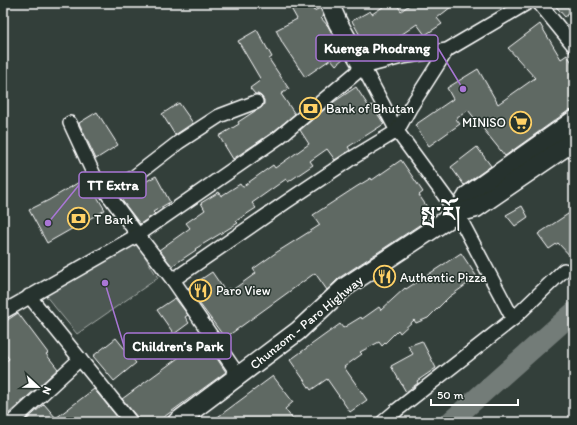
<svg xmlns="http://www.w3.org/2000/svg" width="577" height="425" viewBox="0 0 577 425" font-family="Itim,'Noto Serif Tibetan',sans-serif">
<rect width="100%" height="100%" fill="#333f3a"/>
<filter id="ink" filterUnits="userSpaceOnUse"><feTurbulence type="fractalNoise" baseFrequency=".025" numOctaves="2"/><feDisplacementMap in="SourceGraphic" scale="8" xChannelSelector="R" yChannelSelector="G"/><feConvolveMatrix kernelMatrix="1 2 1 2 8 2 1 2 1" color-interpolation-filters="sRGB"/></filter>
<g filter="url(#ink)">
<polygon fill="#4d5853" stroke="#a6aca9" points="136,242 158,278 77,334 45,295"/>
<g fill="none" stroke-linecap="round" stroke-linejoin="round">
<polyline stroke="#737b78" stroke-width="21" points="450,422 574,312"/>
</g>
<g fill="#5f6964" stroke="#fff">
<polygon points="288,3 310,3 314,11 320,8 324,16 321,18 328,26 345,57 336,65 331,59 305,77 283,44 276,30 297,19"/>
<polygon points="389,3 396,3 401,11 412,3 456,3 437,18 442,24 425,35 417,24 395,39 394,36 368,50 352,21 370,11 372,14"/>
<polygon points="553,3 574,3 574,10 565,17"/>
<polygon points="540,24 561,59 567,55 574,65 574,110 568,111 505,156 468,110 456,119 460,124 429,146 415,125 453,99 447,88 478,69 498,104 535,78 508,48"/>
<polygon points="257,30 272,57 269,59 289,89 281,94 295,114 273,132 233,159 219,136 239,124 238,122 255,111 259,109 262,107 264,104 264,100 261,96 258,94 255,94 250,88 261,80 238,41"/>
<polygon points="356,87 369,107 372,105 384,124 348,147 350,150 335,160 327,149 310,161 313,165 288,182 286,179 252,203 256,208 236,221 238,223 195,249 196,250 172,266 159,250 190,228 186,223 205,210 201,203 219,192 221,196 240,184 242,187 273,165 275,168 309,144 300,130 331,104"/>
<polygon points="179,103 193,123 175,135 162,114"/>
<polygon points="97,112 118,145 96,159 79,123"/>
<polygon points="477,147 491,166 464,185 451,167"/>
<polygon points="401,160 423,192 419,195 433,216 339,278 327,290 315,273 225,338 188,288 212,272 225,291 229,288 231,291 256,273 253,269 277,252 320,225 313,215 356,187 371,178 372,180"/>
<polygon points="156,176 170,202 153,212 155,214 140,224 120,198 127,192"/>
<polygon points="86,178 105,210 47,243 29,210 49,200"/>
<polygon points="522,206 528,217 515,226 506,215"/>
<polygon points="574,210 574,260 558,243 549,249 538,234"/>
<polygon points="461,253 477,277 449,297 428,318 416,323 414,320 400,333 398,330 382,346 379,342 360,352 362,354 344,367 367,400 350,412 327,379 311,390 290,360 340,324 343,328 361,317 362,319 379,307 381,310 405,288 406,289"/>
<polygon points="175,298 188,315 185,317 189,323 174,334 157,310"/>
<polygon points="18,313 48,353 46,354 58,369 6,416 3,412 3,363 9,359 3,351 3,323"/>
<polygon points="116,338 136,363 114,381 93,356"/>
<polygon points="204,339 226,372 157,422 139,422 137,417 122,399"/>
<polygon points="422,341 436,368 417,381 418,383 406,392 391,366 413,354 408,346"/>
<polygon points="273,376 293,402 285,409 295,422 211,422"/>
<polygon points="94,389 119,419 115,422 24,422 44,404 56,418"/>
</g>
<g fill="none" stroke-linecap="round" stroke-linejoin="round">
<defs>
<g id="street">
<polyline points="539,3 574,46"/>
<polyline points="363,67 397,131 457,213 513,319"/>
<polyline points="70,123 95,177 138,235 173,280 239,376"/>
<polyline points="109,196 179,142 219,116 256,102"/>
<polyline points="173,280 286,202 349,160 397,131 410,108 447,50"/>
<polyline points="29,296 131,422"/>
<polyline points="3,312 138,235 278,138 363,67 402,57 447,50 527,3"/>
<polyline points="12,422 80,359"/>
<polyline points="383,422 397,410 513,319 564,270"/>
</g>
<g id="secondary">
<polyline points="329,3 338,23 363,67"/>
<polyline points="457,213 468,195 574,120"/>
<polyline points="177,422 298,331 345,287 457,213 476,208 574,141"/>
</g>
</defs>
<use href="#street" stroke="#fff" stroke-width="16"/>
<use href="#secondary" stroke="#fff" stroke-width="21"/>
<use href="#street" stroke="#26332d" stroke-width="13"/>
<use href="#secondary" stroke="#26332d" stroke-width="18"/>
</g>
</g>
<defs>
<symbol id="bank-ring" viewBox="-11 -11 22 22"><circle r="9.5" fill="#26332d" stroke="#ffd166" stroke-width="1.5"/><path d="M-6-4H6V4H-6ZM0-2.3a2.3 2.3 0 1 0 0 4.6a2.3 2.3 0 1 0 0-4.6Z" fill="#ffd166"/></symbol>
<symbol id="supermarket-ring" viewBox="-11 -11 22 22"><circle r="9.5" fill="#26332d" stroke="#ffd166" stroke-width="1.5"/><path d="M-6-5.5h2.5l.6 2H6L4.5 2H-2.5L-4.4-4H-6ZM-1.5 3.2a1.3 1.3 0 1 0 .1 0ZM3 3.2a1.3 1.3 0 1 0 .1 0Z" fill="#ffd166"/></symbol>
<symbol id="restaurant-ring" viewBox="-11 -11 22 22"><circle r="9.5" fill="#26332d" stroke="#ffd166" stroke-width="1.5"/><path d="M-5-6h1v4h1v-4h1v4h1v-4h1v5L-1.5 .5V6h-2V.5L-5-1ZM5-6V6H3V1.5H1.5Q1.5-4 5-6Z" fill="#ffd166"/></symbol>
</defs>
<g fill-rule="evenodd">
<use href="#bank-ring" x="298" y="96" width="25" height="25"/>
<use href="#supermarket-ring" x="508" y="110" width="25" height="25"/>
<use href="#bank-ring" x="66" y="206" width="25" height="25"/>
<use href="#restaurant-ring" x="372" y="264" width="25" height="25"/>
<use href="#restaurant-ring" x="188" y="278" width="25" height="25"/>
</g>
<g text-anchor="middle" stroke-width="3" stroke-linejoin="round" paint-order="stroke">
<g font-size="13" fill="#fff" stroke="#26332d" text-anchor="start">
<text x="326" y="113">Bank of Bhutan</text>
<text x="506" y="127" text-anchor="end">MINISO</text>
<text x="94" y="224">T Bank</text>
<text x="400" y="282">Authentic Pizza</text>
<text x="216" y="295">Paro View</text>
</g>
<g font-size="13" fill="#fff" stroke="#26332d">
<text transform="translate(306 322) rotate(-39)" y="5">Chunzom - Paro Highway</text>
</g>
<g font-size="21" font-weight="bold" fill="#fff" stroke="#26332d">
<text x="441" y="221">སྤ་རོ།</text>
</g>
</g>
<path fill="none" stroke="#a976d5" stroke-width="1.5" d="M463 89L438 48M48 223L79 185M105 283L124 346"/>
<g fill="#a976d5" stroke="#26332d" stroke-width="1.5">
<circle cx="463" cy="89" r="4"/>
<circle cx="48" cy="223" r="4"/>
<circle cx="105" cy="283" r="4"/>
</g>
<g fill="#26332d" stroke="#a976d5" stroke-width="1.5">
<rect x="316" y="35" width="122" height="26" rx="4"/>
<rect x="79" y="172" width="67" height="26" rx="4"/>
<rect x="124" y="333" width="107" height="26" rx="4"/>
</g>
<g font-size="14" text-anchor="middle" font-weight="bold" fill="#fff">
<text x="377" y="53">Kuenga Phodrang</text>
<text x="113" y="190">TT Extra</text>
<text x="178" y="351">Children’s Park</text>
</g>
<rect width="577" height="425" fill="none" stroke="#26332d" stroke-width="16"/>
<rect x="8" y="8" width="561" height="409" fill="none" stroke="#fff" stroke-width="1.5" filter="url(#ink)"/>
<g transform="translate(38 387) rotate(112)" stroke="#26332d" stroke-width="3" paint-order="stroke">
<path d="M0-3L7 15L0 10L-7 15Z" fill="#ffffff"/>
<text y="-6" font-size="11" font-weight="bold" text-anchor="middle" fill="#ffffff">N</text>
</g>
<path d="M431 399v6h87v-6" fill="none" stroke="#ffffff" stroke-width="2"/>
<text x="437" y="399" font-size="12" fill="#ffffff" stroke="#26332d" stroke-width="3" paint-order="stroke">50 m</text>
</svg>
